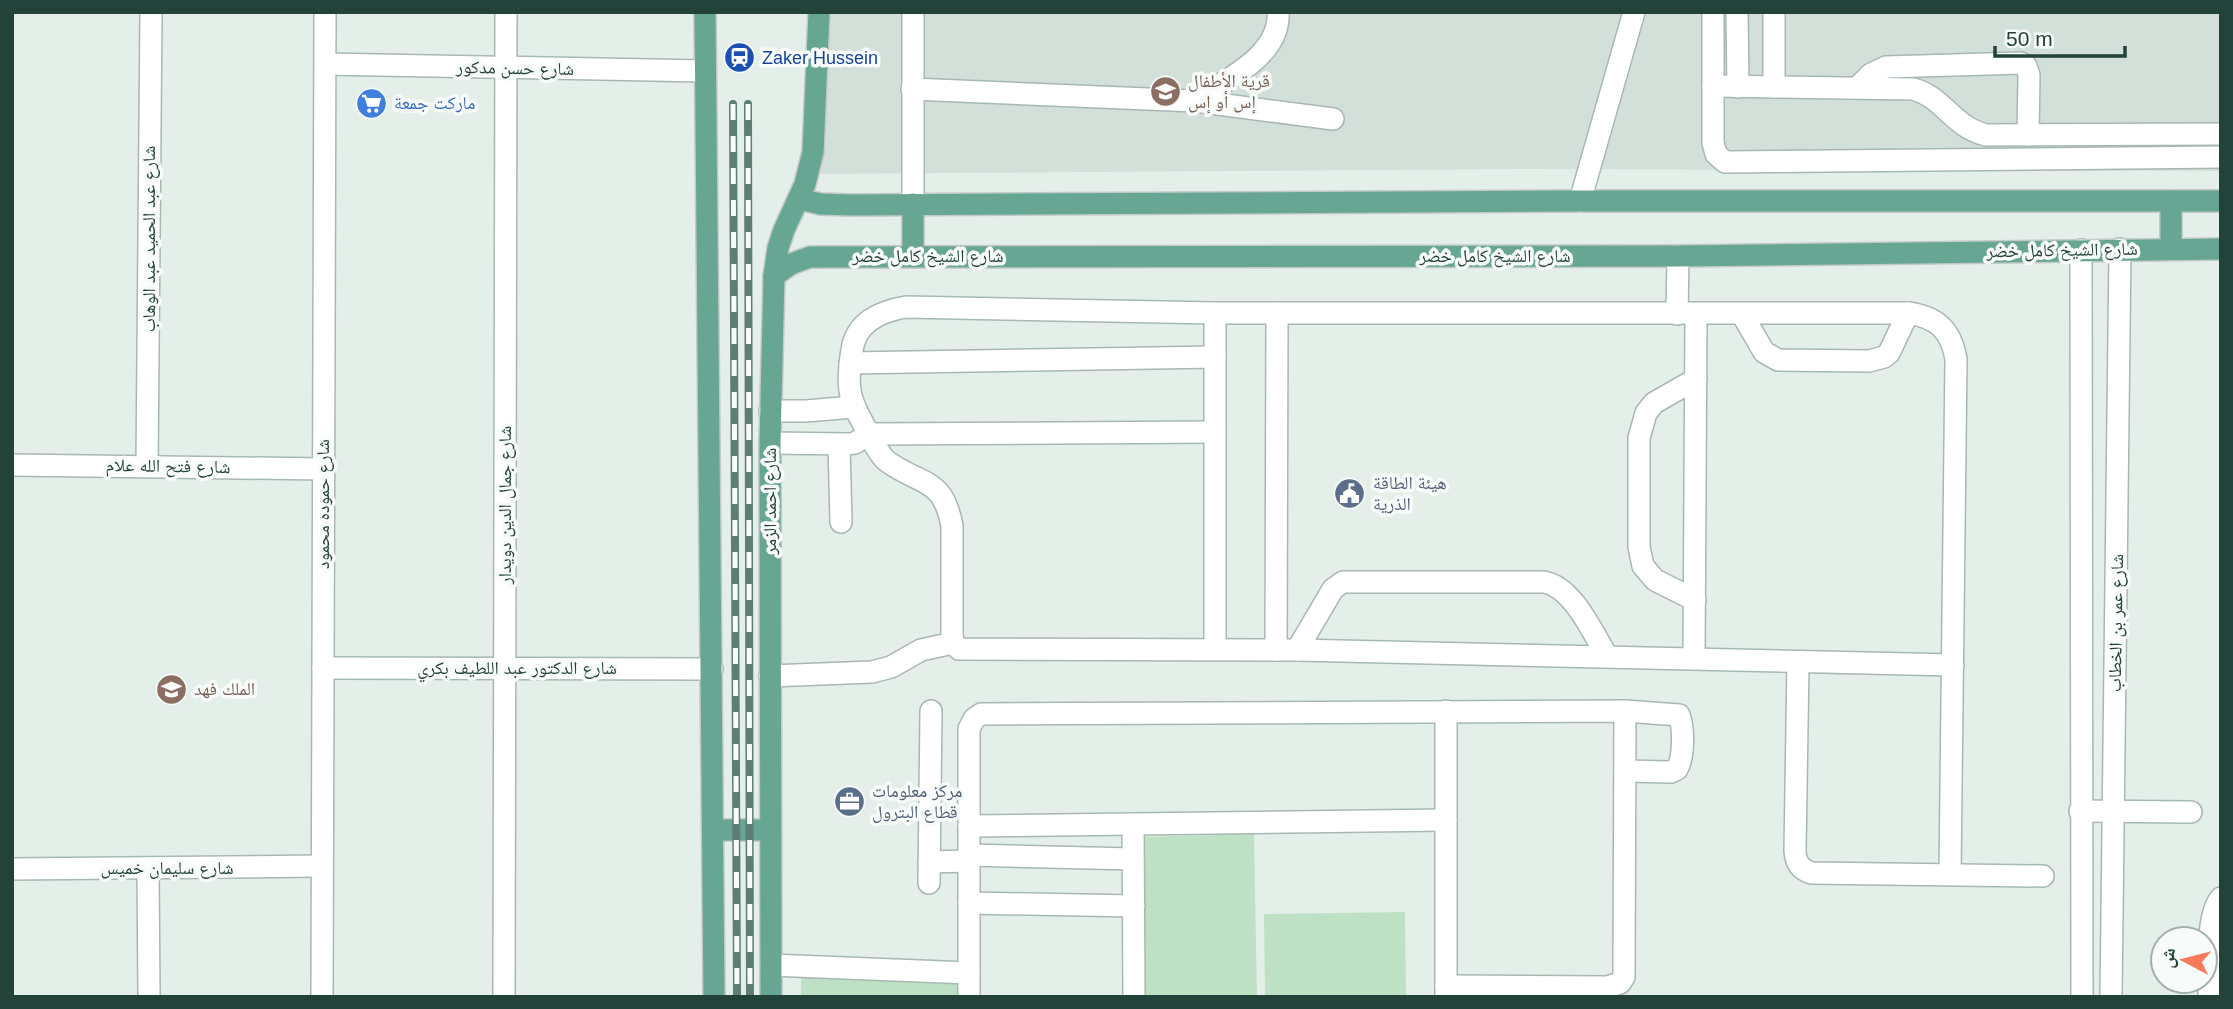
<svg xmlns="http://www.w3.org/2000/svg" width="2233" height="1009" viewBox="0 0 2233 1009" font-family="Arial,'Noto Naskh Arabic',sans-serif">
<rect width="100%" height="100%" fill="#e5efea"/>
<polygon fill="#d3dfd9" points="810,12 2221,12 2221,171 1522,169 805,174"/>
<g fill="#bee1c6">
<polygon points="1254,834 1257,997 1144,997 1141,837"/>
<polygon points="1405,912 1406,997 1265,997 1264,914"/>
<polygon points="801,975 959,980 959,997 801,997"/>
</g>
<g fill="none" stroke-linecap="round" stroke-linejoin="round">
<defs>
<g id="minor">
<polyline points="1713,12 1713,143 1716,154 1725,162 2221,157"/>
<polyline points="1737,12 1738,87"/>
<polyline points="1774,12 1774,87"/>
<polyline points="326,64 704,71"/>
<path d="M1713,86L1913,89C1944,97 1951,126 1986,135L2221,134"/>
<polyline points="1858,87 1871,74 1886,67 2021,63 2026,66 2029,75 2028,135"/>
<polyline points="912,89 1195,101 1333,119"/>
<path d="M1195,101C1225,80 1281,56 1278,12"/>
<polyline points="1580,201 1634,12"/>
<polyline points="913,204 913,12"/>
<polyline points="2081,250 2082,997"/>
<polyline points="1215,313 1215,649"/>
<polyline points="1677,314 1678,256"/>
<polyline points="1742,314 1764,352 1778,360 1869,361 1884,357 1889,353 1908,313"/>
<polyline points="850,363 1215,357"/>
<polyline points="770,411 806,411 853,407"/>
<polyline points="770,443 849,444 855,443 869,434 1215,432"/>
<polyline points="839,444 841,522"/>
<polyline points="12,465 323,469"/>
<polyline points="147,466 151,12"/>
<polyline points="1695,600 1655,580 1643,566 1639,547 1639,438 1646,413 1654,403 1696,379"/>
<polyline points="1276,650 1277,313"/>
<path d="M1297,650L1333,589L1343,582H1544C1573,587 1592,632 1607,656"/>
<polyline points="1694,659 1696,314"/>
<path d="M1798,663L1795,851C1796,863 1800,869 1811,873L2043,876"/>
<polyline points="323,668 712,669"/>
<polyline points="770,676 872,672 891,667 921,650 953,643"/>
<polyline points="2080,811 2191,812"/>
<polyline points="1133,824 1134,997"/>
<polyline points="969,826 1446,820"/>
<polyline points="969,855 1133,859"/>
<polyline points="929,862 969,861"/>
<polyline points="148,868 149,997"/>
<polyline points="12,869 322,866"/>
<path d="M1950,874L1956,359C1951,330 1937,317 1908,313H1215L906,307C881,311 856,322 852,350C845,392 850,400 870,436C875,445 880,456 888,462C922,486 943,477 952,526V634L953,643L959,649L1297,650L1953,665"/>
<polyline points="929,883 931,711"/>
<polyline points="969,903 1134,906"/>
<polyline points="771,965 969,973"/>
<polyline points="1446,986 1607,987 1620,983 1624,977 1625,711"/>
<polyline points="322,997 325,12"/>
<polyline points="504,997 506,12"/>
<path d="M969,997V729L974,719L981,714L1625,711L1679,715C1684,727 1684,758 1677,769L1671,772L1625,771"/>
<polyline points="1446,997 1446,711"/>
<polyline points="2111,997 2120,249"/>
<path d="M2209,997C2210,972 2205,916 2221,898"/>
</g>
<g id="major">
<polyline points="705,12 714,997"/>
<polyline points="799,199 821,204 850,205 1580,201 2221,201"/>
<polyline points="2171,201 2171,249"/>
<polyline points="913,256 913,204"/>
<polyline points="774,276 791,264 810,257 1678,256 2221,249"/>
<polyline points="713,830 770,830"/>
<polyline points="771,997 770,443 774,276 778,248 784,230 805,184 813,152 819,12"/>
</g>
</defs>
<use href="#minor" stroke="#a7b8b1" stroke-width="24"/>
<use href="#major" stroke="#c1cac8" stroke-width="24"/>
<use href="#minor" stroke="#fff" stroke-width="21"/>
<use href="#major" stroke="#68a694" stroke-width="21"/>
<defs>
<g id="rail">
<polyline points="733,104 737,997"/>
<polyline points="748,104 750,997"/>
</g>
</defs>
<use href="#rail" stroke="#5e7d74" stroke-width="8"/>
<use href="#rail" stroke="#f7fbf9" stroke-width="5" stroke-dasharray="16" stroke-linecap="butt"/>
</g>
<defs>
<symbol id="station-disc" viewBox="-11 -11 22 22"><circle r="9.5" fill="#1a4fb4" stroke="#f7fbf9"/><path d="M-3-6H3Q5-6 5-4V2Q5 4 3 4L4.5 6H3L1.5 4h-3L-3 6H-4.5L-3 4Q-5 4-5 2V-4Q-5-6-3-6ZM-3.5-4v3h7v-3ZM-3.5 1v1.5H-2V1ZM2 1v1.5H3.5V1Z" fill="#fff"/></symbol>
<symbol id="school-disc" viewBox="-11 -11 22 22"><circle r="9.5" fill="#8d6e63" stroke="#f7fbf9"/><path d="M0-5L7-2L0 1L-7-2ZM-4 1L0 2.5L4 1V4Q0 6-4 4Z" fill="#fff"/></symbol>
<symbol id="supermarket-disc" viewBox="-11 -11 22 22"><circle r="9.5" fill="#3f7fe0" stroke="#f7fbf9"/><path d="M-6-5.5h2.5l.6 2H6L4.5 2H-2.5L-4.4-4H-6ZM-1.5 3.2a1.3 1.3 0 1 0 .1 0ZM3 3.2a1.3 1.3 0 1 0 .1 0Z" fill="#fff"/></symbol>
<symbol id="civic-disc" viewBox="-11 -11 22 22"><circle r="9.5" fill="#5c6f8a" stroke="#f7fbf9"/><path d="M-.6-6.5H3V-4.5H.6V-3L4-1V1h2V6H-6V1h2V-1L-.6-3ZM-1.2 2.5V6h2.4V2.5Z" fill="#fff"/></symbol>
<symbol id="office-disc" viewBox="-11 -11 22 22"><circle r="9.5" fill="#5c6f8a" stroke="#f7fbf9"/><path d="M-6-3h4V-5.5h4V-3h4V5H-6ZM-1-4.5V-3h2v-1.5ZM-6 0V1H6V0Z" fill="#fff"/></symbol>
</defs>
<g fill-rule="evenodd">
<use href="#station-disc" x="722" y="40" width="35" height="35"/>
<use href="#school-disc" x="1148" y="74" width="35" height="35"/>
<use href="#supermarket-disc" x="354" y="86" width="35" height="35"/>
<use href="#civic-disc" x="1332" y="476" width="35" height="35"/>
<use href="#school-disc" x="154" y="672" width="35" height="35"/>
<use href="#office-disc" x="832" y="784" width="35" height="35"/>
</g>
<g text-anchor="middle" stroke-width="7" stroke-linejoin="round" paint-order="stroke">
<g font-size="18" fill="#164399" stroke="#f7fbf9" text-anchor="start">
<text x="762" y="64">Zaker Hussein</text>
</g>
<g font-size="18" fill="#234239" stroke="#f7fbf9">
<text transform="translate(515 68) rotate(1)" y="6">شارع حسن مدكور</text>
<text transform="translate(149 239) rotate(-90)" y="6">شارع عبد الحميد عبد الوهاب</text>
<text transform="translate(2062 250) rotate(-1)" y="6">شارع الشيخ كامل خضر</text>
<text x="928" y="262">شارع الشيخ كامل خضر</text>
<text x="1495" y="262">شارع الشيخ كامل خضر</text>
<text transform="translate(168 466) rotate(1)" y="6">شارع فتح الله علام</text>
<text transform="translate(770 501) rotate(-90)" y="6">شارع احمد الزمر</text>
<text transform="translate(323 504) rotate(-90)" y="6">شارع حموده محمود</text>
<text transform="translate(505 505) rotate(-90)" y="6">شارع جمال الدين دويدار</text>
<text transform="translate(2116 623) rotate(-89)" y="6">شارع عمر بن الخطاب</text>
<text x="517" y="674">شارع الدكتور عبد اللطيف بكري</text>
<text x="167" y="874">شارع سليمان خميس</text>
</g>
<g font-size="18" fill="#785e54" stroke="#f7fbf9" text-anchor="start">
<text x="1188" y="87">قرية الأطفال<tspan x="1188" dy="21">إس أو إس</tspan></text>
<text x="194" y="695">الملك فهد</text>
</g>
<g font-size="18" fill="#366cbe" stroke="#f7fbf9" text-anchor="start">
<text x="394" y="109">ماركت جمعة</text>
</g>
<g font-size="18" fill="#4e5e75" stroke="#f7fbf9" text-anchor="start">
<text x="1373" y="489">هيئة الطاقة<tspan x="1373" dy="21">الذرية</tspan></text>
<text x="872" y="797">مركز معلومات<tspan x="872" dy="21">قطاع البترول</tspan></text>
</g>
</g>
<rect width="2233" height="1009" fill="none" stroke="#234239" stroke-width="28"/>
<g transform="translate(2184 960) rotate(277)"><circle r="33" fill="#f7fbf9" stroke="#a2b1ac" stroke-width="2"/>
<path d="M0-5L12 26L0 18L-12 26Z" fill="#f87b5b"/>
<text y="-10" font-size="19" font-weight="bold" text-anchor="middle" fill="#234239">ش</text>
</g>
<path d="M1995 46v10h130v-10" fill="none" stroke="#234239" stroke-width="3.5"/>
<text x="2006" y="46" font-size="21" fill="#234239" stroke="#f7fbf9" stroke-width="5" paint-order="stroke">50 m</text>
</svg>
